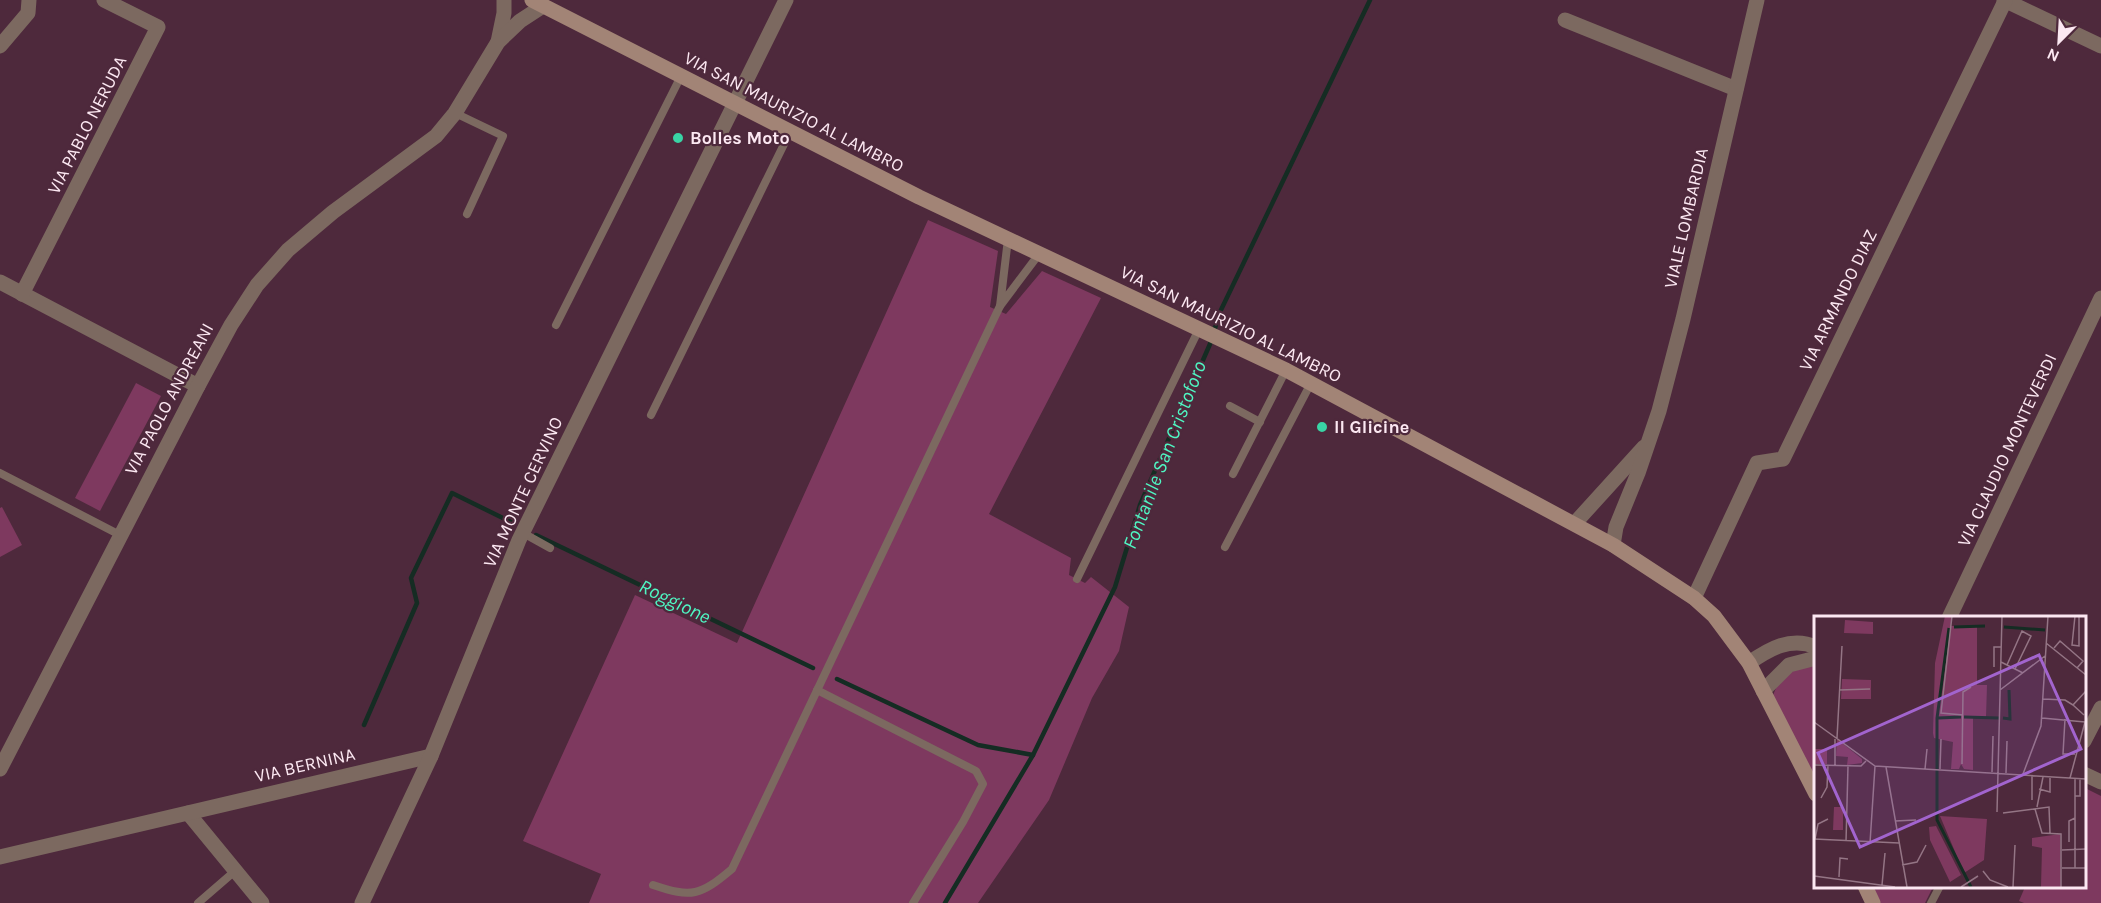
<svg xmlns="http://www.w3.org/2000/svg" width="2101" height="903" viewBox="0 0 2101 903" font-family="Karla,sans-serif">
<rect width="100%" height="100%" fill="#4e293c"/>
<g fill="#7e395f">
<polygon points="928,220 998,251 990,307 1006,314 1042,271 1101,298 989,514 1071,558 1069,575 1085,583 1091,577 1129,607 1119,651 1092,698 1049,800 978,903 589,903 601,874 523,841 635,595 737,643"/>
<polygon points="136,383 161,396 100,511 75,498"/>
<polygon points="2,507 22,545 0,557 0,508"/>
<path d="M1816,662V783L1772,698C1782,671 1790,669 1816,662Z"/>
<polygon points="2085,788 2101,796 2101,903 2024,903 2019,901 2025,887 2084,886"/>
<polygon points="1870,887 1933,887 1925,903 1878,903"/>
</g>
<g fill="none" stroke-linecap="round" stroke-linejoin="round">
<g stroke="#152c23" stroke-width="4.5">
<polyline points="536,535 813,668"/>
<polyline points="837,679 978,745 1033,755"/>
<polyline points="364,725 417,603 411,578 452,493 513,523"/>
<polyline points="945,903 1033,755 1115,587 1140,505 1210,344 1220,312 1370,0"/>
</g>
<g stroke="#7c6960" stroke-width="8">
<polyline points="455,113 503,136 467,214"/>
<polyline points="1008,239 1000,306 1039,254"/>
<polyline points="556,325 681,76"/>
<polyline points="1230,406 1260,422"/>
<polyline points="651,415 790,132"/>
<polyline points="0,473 120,535"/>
<polyline points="1233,474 1286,370"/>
<polyline points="523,533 550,548"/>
<polyline points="1225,547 1311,383"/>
<polyline points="1077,579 1199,329"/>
<polyline points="817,690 976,771 983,784 963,822 913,903"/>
<path d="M653,885C692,898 700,896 732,869L1000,306"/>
<polyline points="198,903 235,871"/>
<polyline points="1931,903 1940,886"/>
</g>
<g stroke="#7c6960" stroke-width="15">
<polyline points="2004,0 2101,46"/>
<polyline points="1565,20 1736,89"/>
<polyline points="498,42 504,13 504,0"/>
<polyline points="0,46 28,13 29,0"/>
<polyline points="0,282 198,386"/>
<polyline points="22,294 158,27 104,0"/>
<polyline points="1694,598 1757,463 1783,459 2005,1"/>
<polyline points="1949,618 2101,298"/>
<path d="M1749,663C1769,649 1791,636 1816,647"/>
<polyline points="1763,691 1789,665 1816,658"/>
<polyline points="2084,741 2101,708"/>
<polyline points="0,769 198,386 231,325 257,285 288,250 333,212 436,136 455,113 498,42 520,21 543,6"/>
<polyline points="2084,774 2101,782"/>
<polyline points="188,813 262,903"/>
<polyline points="0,857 431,756"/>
<polyline points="362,903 431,756 519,540 786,0"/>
</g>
<g stroke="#7c6960" stroke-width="15">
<polyline points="1575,523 1644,447"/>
<polyline points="1613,545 1616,527 1638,473 1659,411 1683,319 1757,0"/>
</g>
<g stroke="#a28476" stroke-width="15">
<polyline points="532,0 919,197 1286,370 1613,545 1694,598 1714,616 1749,663 1816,794"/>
<polyline points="1865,886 1873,903"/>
</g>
</g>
<g fill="#39d4a5" stroke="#4e293c" stroke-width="2">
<circle cx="678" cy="138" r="6"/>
<circle cx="1322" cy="427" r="6"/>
</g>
<g text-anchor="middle" stroke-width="4.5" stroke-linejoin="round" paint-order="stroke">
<g font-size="18" fill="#fce8f2" stroke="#4e293c">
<text transform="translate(794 112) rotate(27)" y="6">VIA SAN MAURIZIO AL LAMBRO</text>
<text transform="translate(87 125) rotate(-63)" y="6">VIA PABLO NERUDA</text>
<text transform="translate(1686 218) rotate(-77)" y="6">VIALE LOMBARDIA</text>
<text transform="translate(1838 300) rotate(-64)" y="6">VIA ARMANDO DIAZ</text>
<text transform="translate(1231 324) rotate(26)" y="6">VIA SAN MAURIZIO AL LAMBRO</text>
<text transform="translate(169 399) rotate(-62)" y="6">VIA PAOLO ANDREANI</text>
<text transform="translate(2007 450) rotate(-65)" y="6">VIA CLAUDIO MONTEVERDI</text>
<text transform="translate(523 492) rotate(-65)" y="6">VIA MONTE CERVINO</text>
<text transform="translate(305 765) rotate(-13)" y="6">VIA BERNINA</text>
</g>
<g font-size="18" font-weight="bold" fill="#fce8f2" stroke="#4e293c" text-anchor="start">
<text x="690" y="144">Bolles Moto</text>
<text x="1334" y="433">Il Glicine</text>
</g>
<g font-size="20" font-style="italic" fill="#4ff7c3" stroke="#4e293c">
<text transform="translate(1164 455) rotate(-69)" y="7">Fontanile San Cristoforo</text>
<text transform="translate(675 601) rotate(26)" y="7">Roggione</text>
</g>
</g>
<g transform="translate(1814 616)">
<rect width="272" height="272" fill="#4e293c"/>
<path d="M131,0H137V10H163V69H173L172,101H159V154L150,153L147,148L145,153H137L139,126L120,122L119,117L121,47ZM31,4L59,6V18L30,17ZM28,63L57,64V83H27ZM23,123L48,143V147L33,149L34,141L22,140ZM0,133H13V148H0ZM20,191H29V214H19ZM126,200L173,203L170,244L150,257ZM122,210L147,259L136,266L116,224L115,211ZM246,218L247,271H227L228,232L218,230V222Z" fill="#7e395f"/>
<path fill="none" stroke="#152c23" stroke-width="3" d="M140,11L171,10M190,11L231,14M135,12L123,102V204L157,271M150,101L185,102M124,102L147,101M189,102L196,103L195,74"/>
<path fill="none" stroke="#947585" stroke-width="1.5" d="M138,0L127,97L149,99M261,0L258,29L265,30V0M232,27L272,59M240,32L246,25L269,45L263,52M187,46L209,57M193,49L208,15L217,20L201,53M180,51V31H187M25,74L56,73M186,74L231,40M229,83L251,84L259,89M270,99L259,89L272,75M228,102L271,106M251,103L249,138H261M0,106L61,150L272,163M23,122L28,30M21,123V150M148,148L149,76L157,71M0,149L47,150L52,145M72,151L93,271M111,153L113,133M126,153L127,123M178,156L179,120M192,157L193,125M209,158L227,110L234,0M256,162L271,106M261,162V252M225,173L236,176V162M261,180H266V162M7,182L13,171L14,149M218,184V160M223,191L229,161M221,193L228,217L247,218V271M183,196L188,0M189,197L235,191L236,217M81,205L102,204M0,223L85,227M1,223L4,208L14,203M32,226L34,150M255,226V205L261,202M56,227L61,150M248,234L272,233M88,249L103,246L112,229M248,252H272M169,255L176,264L194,271M0,260L81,271M25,261L26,242L34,243M68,269L71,237M147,271L164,260M199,271L201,229"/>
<path fill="#a264ce" fill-opacity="0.15" stroke="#a264ce" stroke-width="3" d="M225,39L267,133L46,231L4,137Z"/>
<rect width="272" height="272" fill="none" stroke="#fce8f2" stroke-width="3"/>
</g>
<g transform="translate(2059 42) rotate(204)" stroke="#4e293c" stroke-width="4.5" paint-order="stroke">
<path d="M0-4.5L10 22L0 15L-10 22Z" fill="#fce8f2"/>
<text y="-9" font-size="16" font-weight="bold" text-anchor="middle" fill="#fce8f2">N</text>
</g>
</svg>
